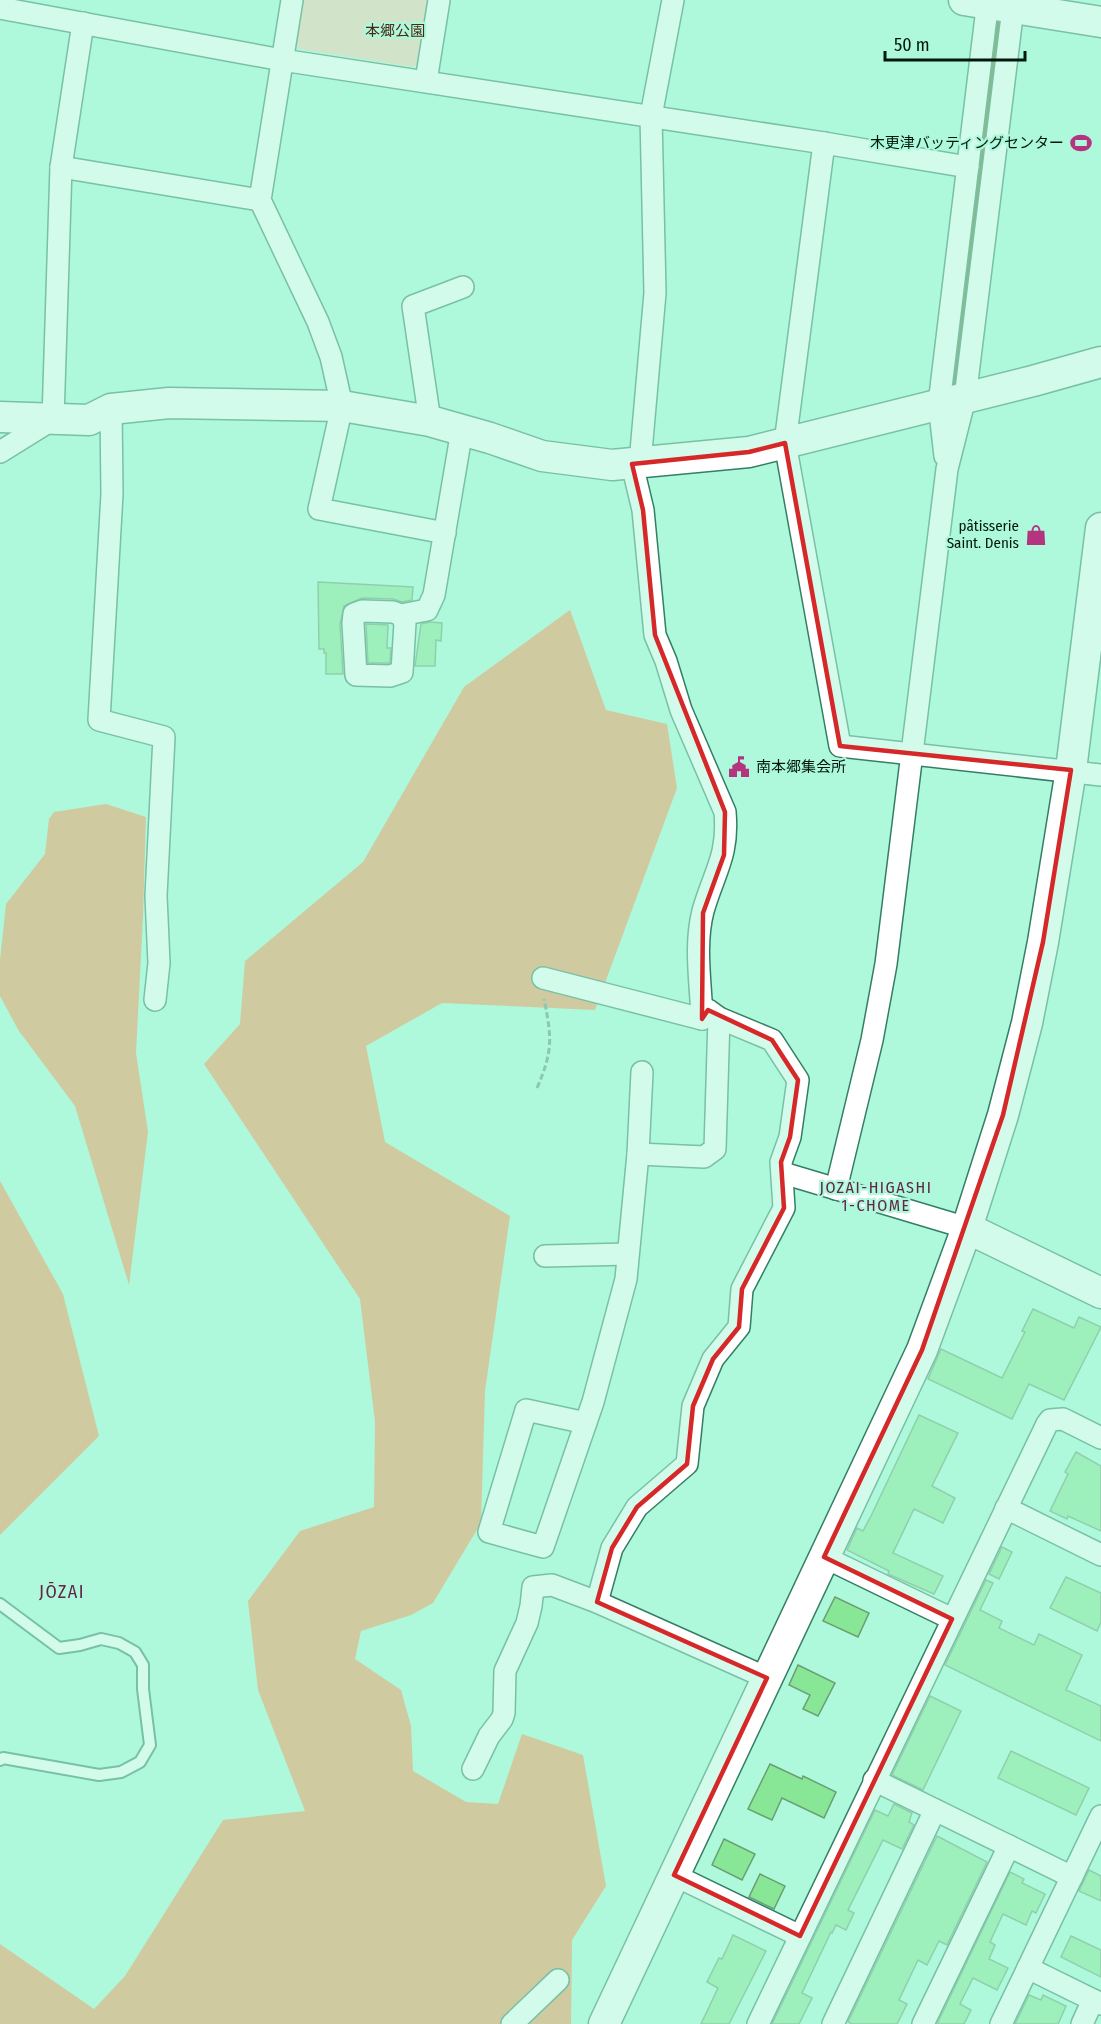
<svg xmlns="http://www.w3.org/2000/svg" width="1101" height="2024" viewBox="0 0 1101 2024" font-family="'Fira Sans Condensed','Noto Sans JP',sans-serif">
<rect width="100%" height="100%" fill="#aef8db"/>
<polygon fill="#faccb4" points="299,0 432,0 423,61 413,67 299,49 293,40"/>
<g fill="#f9925a">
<polygon points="570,610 606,710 667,724 677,788 595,1010 442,1003 366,1046 385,1142 510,1216 485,1391 481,1523 433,1603 411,1615 361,1631 355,1659 401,1690 411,1726 413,1771 466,1802 498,1804 522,1734 583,1755 606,1886 572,1940 571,2024 0,2024 0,1944 94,2009 125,1976 223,1820 305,1811 258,1690 248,1601 300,1531 374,1507 375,1422 360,1299 204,1064 240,1024 245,961 363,862 464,687"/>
<polygon points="106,804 146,817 143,917 136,1053 148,1132 129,1285 75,1106 19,1031 0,996 0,960 6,904 45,854 49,819 54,812"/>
<polygon points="0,1181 63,1294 99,1436 0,1535"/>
</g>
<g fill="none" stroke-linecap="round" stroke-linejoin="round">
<polyline stroke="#636925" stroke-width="5" points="955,389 1000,15"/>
</g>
<g fill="#87e797" stroke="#6c9e73" stroke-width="1.5">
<polygon points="318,582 413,587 412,600 402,602 393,599 362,598 344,606 340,624 343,674 326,674 326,653 324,653 324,649 319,649"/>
<polygon points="430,622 442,623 441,641 436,640 435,666 415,666 421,624"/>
<polygon points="366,624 388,625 387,648 391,648 390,663 368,663"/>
<polygon points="1033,1309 1074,1328 1079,1317 1101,1327 1064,1400 1029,1384 1012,1419 928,1379 941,1349 1002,1378 1025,1332 1022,1331"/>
<polygon points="919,1415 958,1433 932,1486 955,1498 943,1523 914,1509 893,1553 943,1576 934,1594 888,1574 889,1571 847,1550 857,1528 863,1531 871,1516"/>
<polygon points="1076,1452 1101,1466 1101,1531 1068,1516 1067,1519 1050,1511 1068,1474 1065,1472"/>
<polygon points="1002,1547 1012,1552 999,1579 989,1574"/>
<polygon points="1066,1577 1101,1593 1101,1622 1097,1631 1050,1608"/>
<polygon points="986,1580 993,1583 980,1610 1002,1621 999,1628 1034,1645 1039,1634 1082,1655 1066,1690 1101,1706 1101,1741 945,1665"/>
<polygon points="835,1597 869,1613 858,1637 823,1621"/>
<polygon points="798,1665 835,1683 818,1716 803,1709 810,1695 789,1685"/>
<polygon points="930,1696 961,1711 923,1790 892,1775"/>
<polygon points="1011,1751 1089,1788 1076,1815 998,1778"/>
<polygon points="770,1764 802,1779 803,1776 836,1792 824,1818 782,1798 772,1820 748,1809"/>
<polygon points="894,1804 912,1813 909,1822 914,1825 902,1849 883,1840 848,1910 854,1913 846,1930 836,1925 832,1933 831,1932 812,1972 802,1993 812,1998 799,2024 772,2024 875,1810 888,1816"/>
<polygon points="937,1836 987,1862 947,1945 939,1941 927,1965 918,1960 899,2000 907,2004 897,2024 852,2024 848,2022"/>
<polygon points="724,1839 755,1854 742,1880 712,1865"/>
<polygon points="1089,1870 1101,1876 1101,1901 1079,1891"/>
<polygon points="1010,1872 1024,1879 1022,1883 1045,1894 1036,1913 1032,1911 1026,1925 1003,1914 990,1942 995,1945 989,1959 1008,1968 997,1990 973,1978 960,2004 971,2010 964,2024 937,2024"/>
<polygon points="760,1874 785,1886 774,1909 749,1897"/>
<polygon points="733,1935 766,1951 729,2024 701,2024 718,1988 707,1982 719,1958 722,1959"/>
<polygon points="1071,1936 1101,1950 1101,1977 1061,1957"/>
<polygon points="1029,1995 1041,2000 1043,1995 1066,2006 1058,2024 1015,2024"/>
</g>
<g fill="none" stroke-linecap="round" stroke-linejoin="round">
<defs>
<polyline id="lane" points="0,1604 59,1648 80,1645 101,1639 119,1643 135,1652 143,1665 143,1689 150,1745 140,1762 121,1772 99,1775 3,1758 0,1760"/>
<g id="street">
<polyline points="292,0 260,200 318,322 331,357 342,406 319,509 445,533"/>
<polyline points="0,8 282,60 824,143 968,167"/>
<polyline points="426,81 439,0"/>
<polyline points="824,143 785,443 840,746 1101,775"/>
<polyline points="61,167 260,200"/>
<polyline points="111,409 112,494 99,720 164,737 156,896 159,963 155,1000"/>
<polyline points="430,421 413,306 463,287"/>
<polyline points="0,452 53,419 61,167 83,23"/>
<polyline points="945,456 939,404 988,0"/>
<polyline points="640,463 655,293 651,116 673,0"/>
<path d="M632,464L643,510L655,635L666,661L681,710L725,812C729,856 714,872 703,911C694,946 701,984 702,1019"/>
<polyline points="401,615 405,623 402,672 390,676 356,675 353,623 354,614 362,611 393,612 401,615 427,610 434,595 462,430"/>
<polyline points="543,978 702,1019 708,1010 719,1018 772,1040 798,1080 790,1137 781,1162 784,1208 742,1289 739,1327 713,1359 693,1406 687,1464 637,1507 612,1548 597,1602"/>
<polyline points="638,1154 704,1157 715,1149 719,1018"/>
<polyline points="783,1173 967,1228"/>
<polyline points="836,1189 872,1040 886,964 947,469 965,398 1014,0"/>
<polyline points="545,1256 628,1254"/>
<polyline points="586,1423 526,1410 489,1532 543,1547 593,1402 626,1279 638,1154 642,1072"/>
<polyline points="1006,1508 1101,1555"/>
<polyline points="824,1557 952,1619"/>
<polyline points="473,1769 489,1736 502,1719 504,1713 505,1671 527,1623 531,1606 533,1587 552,1585 597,1602 767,1678"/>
<polyline points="874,1780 1072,1877"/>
<polyline points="674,1875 800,1936"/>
<polyline points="1028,1968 1101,2004"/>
<polyline points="512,2024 558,1980"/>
<polyline points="758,2024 1047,1424 1050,1420 1063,1419 1101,1438"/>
<polyline points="833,2024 935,1810"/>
<polyline points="923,2024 1009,1846"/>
<polyline points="1001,2024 1101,1816"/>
<polyline points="1082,2024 1093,2000"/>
</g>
<g id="secondary">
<polyline points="964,0 1101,22"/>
<polyline points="0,417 89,420 111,409 169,403 342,406 430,421 490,438 542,456 612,465 749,452 1033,381 1101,362"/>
<polyline points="967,1228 1101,1293"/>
<polyline points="604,2024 922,1350 967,1228 1003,1115 1027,1023 1043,942 1071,770 1101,528"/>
</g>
</defs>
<use href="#lane" stroke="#357e66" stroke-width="14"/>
<use href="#street" stroke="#357e66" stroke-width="24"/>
<use href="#secondary" stroke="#357e66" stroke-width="33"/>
<path stroke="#5d907d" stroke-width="3" stroke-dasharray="6 3" stroke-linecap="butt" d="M537,1088C553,1051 552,1038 544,999"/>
<use href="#lane" stroke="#fff" stroke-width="10"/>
<use href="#street" stroke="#fff" stroke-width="21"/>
<use href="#secondary" stroke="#fff" stroke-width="30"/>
</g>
<path d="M0 0H1101V2024H0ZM785,443L840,746L1071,770L1043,942L1003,1115L922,1350L824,1557L952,1619L800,1936L674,1875L767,1678L597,1602L612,1548L637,1507L687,1464L693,1406L713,1359L739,1327L742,1289L784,1208L781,1162L790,1137L798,1080L772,1040L708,1010L702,1019L703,913L724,855L725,812L655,635L643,510L632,464L749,452Z" fill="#aef8db" fill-opacity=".55" fill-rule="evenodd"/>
<path fill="none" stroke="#d62828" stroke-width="4.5" stroke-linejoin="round" d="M785,443L840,746L1071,770L1043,942L1003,1115L922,1350L824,1557L952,1619L800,1936L674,1875L767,1678L597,1602L612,1548L637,1507L687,1464L693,1406L713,1359L739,1327L742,1289L784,1208L781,1162L790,1137L798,1080L772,1040L708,1010L702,1019L703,913L724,855L725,812L655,635L643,510L632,464L749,452Z"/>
<defs>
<symbol id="stadium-bare" viewBox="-9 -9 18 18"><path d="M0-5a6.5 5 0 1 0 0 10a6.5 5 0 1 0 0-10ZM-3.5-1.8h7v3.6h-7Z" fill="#b43480" stroke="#aef8db" stroke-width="2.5" paint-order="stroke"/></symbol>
<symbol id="shop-bare" viewBox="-9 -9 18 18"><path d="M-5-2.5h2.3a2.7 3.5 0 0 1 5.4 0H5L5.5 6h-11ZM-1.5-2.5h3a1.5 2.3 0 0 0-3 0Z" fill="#b43480" stroke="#aef8db" stroke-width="2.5" paint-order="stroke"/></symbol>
<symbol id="civic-bare" viewBox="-9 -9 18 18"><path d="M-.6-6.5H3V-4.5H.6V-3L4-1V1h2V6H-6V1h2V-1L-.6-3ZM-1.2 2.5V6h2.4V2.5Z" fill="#b43480" stroke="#aef8db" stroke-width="2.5" paint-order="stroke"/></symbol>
</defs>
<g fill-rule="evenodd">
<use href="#stadium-bare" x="1066" y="128" width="30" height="30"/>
<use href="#shop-bare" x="1021" y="520" width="30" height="30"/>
<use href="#civic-bare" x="724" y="752" width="30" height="30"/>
</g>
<g text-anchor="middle" stroke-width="4.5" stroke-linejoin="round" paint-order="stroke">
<g font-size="15" fill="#502710" stroke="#aef8db">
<text x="395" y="36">本郷公園</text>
</g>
<g font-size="15" fill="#00180f" stroke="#aef8db" text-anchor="end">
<text x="1064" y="148">木更津バッティングセンター</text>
<text x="1019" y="531">pâtisserie<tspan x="1019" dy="17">Saint. Denis</tspan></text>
<text x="756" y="772" text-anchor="start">南本郷集会所</text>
</g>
<g font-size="16" letter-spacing="1.5" fill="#632447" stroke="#aef8db">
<text x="876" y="1193">JOZAI-HIGASHI<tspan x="876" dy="18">1-CHOME</tspan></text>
</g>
<g font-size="18" letter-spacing="1.5" fill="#632447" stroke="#aef8db">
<text x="62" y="1598">JŌZAI</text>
</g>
</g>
<path d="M885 51v9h140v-9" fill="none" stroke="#00180f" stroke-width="3"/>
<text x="894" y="51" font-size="18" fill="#00180f" stroke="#aef8db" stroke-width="4.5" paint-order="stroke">50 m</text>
</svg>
